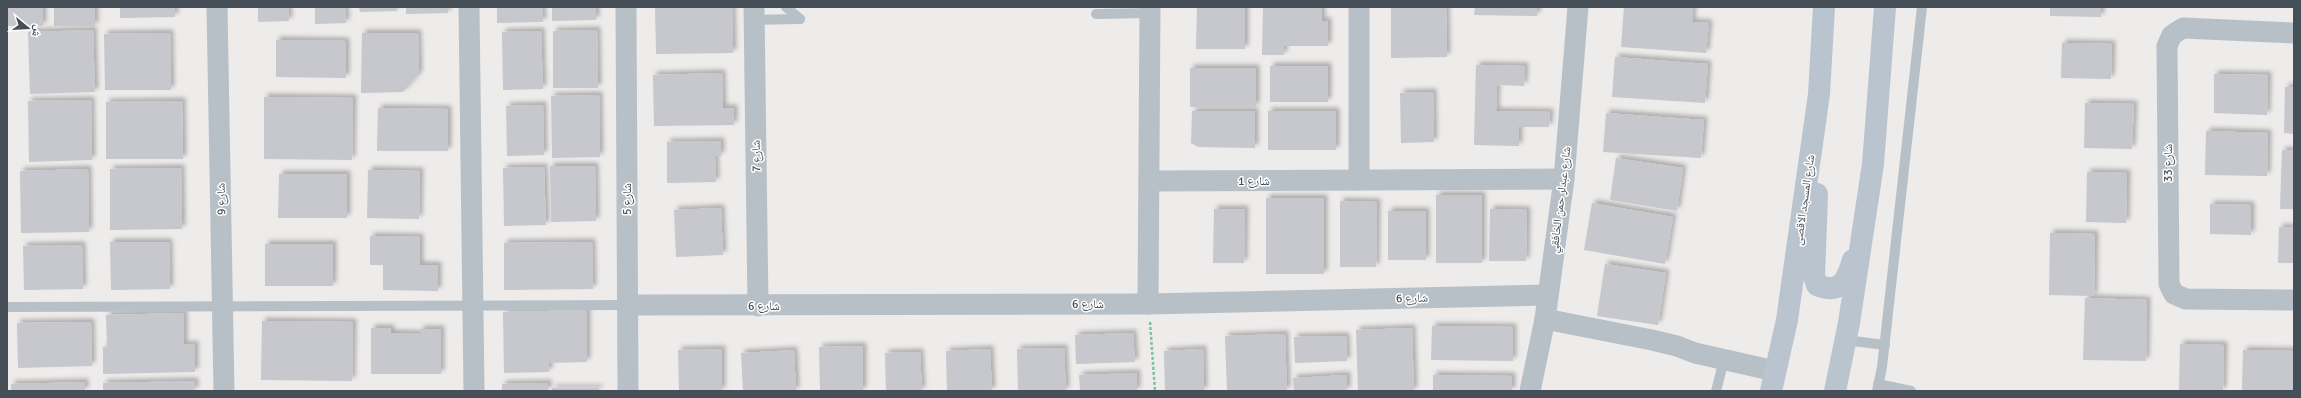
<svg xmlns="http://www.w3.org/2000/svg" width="2301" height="398" viewBox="0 0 2301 398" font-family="Signika,'Noto Naskh Arabic',sans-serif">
<defs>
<filter id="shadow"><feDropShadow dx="3.5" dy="-3.5" stdDeviation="2" flood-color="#0004"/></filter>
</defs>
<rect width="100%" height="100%" fill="#eeebeb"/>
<g fill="#c6c8ce" filter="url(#shadow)">
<rect x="7" y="7" width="36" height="19"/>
<rect x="54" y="7" width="41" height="19"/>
<polygon points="120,7 175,7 175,17 120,18"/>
<polygon points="258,7 288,7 289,21 258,22"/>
<polygon points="315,7 345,7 346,23 315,24"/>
<polygon points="359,7 397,7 397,11 360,12"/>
<polygon points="406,7 448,7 448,13 406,14"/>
<polygon points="497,7 542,7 543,22 497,23"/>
<polygon points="552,7 596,7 596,20 552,21"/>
<polygon points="655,7 732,7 733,53 656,54"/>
<polygon points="1197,7 1245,7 1245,49 1196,49"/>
<polygon points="1263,7 1322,7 1322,21 1328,21 1328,46 1284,46 1284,55 1262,55"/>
<polygon points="1391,7 1446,7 1447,57 1391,58"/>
<polygon points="1475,7 1537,7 1537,16 1474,15"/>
<polygon points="1624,7 1693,7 1692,22 1709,23 1706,53 1621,47"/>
<polygon points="2050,7 2101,7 2101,17 2050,16"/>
<polygon points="93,30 95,92 30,94 28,32"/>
<polygon points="597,30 598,88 553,88 553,31"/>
<polygon points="541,31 543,89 503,90 502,32"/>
<polygon points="170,33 171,90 105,90 104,34"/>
<polygon points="362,33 418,33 419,74 403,92 361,93"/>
<polygon points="276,40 346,41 346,78 276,77"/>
<polygon points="2062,43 2112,44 2111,79 2061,78"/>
<polygon points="1615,57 1708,64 1705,103 1612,97"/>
<polygon points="1476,65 1525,66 1524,86 1497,85 1496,111 1550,112 1549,127 1519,127 1519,146 1474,145"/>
<rect x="1270" y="66" width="58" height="36"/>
<rect x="1190" y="68" width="66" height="39"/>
<polygon points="722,73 723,108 734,108 734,125 654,126 653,75"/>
<polygon points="2214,74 2268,75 2267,115 2214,113"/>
<polygon points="2285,87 2294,87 2294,134 2284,133"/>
<polygon points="1433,92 1434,142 1401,143 1400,93"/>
<polygon points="599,95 600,157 552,158 551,96"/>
<polygon points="264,97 353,98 352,160 264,159"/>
<polygon points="91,100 92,160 29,162 28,101"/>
<polygon points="182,101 183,159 106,159 106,102"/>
<polygon points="2085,103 2134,104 2132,149 2084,148"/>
<polygon points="543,105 544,155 507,156 506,106"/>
<polygon points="378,108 448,109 448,151 377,151"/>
<polygon points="1192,111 1255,111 1255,148 1198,147 1191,143"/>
<rect x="1268" y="111" width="68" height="39"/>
<polygon points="1606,113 1704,120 1701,158 1603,152"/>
<polygon points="2206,131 2268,133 2267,176 2205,175"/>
<polygon points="721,141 721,156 715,156 716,182 667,183 667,142"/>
<polygon points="2282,150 2294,151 2294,209 2280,209"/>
<polygon points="1616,158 1683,168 1677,211 1610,200"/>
<polygon points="550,166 595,166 596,221 551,222"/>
<polygon points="544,167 546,225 504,226 503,168"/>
<polygon points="181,168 182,229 110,230 110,169"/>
<polygon points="88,169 89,232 21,233 20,171"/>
<polygon points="368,170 420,171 419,219 367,218"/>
<polygon points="2087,172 2127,173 2126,223 2086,222"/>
<polygon points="279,174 347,174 347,218 278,218"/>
<rect x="1436" y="195" width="46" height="68"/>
<rect x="1266" y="198" width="58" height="76"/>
<polygon points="1340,201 1377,202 1376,267 1340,267"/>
<polygon points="1592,203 1673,217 1665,264 1584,250"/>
<polygon points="2210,204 2251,205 2251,235 2210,234"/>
<polygon points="721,208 723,255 676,257 674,210"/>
<polygon points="1214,209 1245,209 1244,263 1213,263"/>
<polygon points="1490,209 1527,210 1526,261 1489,261"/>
<rect x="1388" y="211" width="38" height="49"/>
<polygon points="2279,227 2294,228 2294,263 2278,263"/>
<polygon points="2050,233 2095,234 2094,296 2049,295"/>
<polygon points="370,236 420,237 420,265 438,265 438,291 383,290 383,265 370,265"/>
<polygon points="110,242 169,242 170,289 111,290"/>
<polygon points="592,242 593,289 504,290 504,243"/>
<rect x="265" y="244" width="68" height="42"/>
<polygon points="82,245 83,289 24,290 23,246"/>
<polygon points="1605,264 1666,273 1658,325 1597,316"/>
<polygon points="2085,298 2147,300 2146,361 2083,360"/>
<polygon points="587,310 587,362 549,363 549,372 504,373 503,312"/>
<polygon points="184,313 184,345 195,344 195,372 103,374 103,347 107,347 106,315"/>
<polygon points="262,321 353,322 352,381 261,380"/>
<polygon points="91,322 92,366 18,368 17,323"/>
<polygon points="1432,326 1513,327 1513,361 1431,360"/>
<polygon points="371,328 391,328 391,333 420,334 420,329 441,329 441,374 371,374"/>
<polygon points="1412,328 1414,391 1358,391 1356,330"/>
<polygon points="1133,333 1135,362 1076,364 1075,335"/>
<polygon points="1285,334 1287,391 1227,391 1225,336"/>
<polygon points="1346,336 1347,361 1295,363 1294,337"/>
<polygon points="2180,344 2224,345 2223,391 2179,391"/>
<polygon points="863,346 863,391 820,391 819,347"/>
<polygon points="1064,348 1066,391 1018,391 1017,349"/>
<polygon points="722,349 722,391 679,391 678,350"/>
<polygon points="990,349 992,391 947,391 946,351"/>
<polygon points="1203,349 1204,391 1165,391 1164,351"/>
<polygon points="794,350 796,391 743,391 741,353"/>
<polygon points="2243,350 2294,351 2294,391 2242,391"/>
<polygon points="920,352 922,391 886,391 885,353"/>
<polygon points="1137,373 1137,391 1080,391 1079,375"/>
<polygon points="1347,375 1347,391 1294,391 1293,378"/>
<polygon points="1433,375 1512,376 1512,391 1433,391"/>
<polygon points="195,381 195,391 103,391 103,383"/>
<polygon points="85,382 85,391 11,391 11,384"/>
<polygon points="548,383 548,391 502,391 502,384"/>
<rect x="552" y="388" width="47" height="3"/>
</g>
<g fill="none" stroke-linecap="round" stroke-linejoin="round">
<polyline stroke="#78c49e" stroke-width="2.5" stroke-dasharray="3 2" stroke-linecap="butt" points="1150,322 1155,391"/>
<g stroke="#b8c0c7" stroke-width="10">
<polyline points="786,7 800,19"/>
<polyline points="1096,14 1150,13"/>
<polyline points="754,20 800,19"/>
<polyline points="7,307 628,305"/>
<polyline points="1845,340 1885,345"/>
<polyline points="1878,384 1911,391"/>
<polyline points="1716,391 1724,360"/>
<polyline points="1877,391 1882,367 1922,7"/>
</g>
<g stroke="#b8c0c7" stroke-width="21">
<polyline points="217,7 224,391"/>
<polyline points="469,7 474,391"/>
<polyline points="626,7 628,391"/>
<polyline points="754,7 758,306"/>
<polyline points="1359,7 1359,180"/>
<polyline points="2294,33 2183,28 2172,35 2167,46 2169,284 2174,294 2186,299 2294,300"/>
<polyline points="1150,181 1564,179"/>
<polyline points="1148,304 1150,7"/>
<polyline points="628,305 1148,304 1547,295"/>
<polyline points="1545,319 1652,340 1677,346 1695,353 1775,371"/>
<polyline points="1530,391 1545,319 1564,179 1578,7"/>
</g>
<g stroke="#bac4ce" stroke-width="22">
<path d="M1817,194L1814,276L1817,285C1841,295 1847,280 1853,260"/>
<polyline points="1771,391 1787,320 1819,94 1824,7"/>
<polyline points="1835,391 1849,323 1873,164 1885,7"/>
</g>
</g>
<g text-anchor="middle" stroke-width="3" stroke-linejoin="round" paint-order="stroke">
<g font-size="12" fill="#464f57" stroke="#fff">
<text transform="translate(756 156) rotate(-91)" y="4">شارع 7</text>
<text transform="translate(2168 163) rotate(-90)" y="4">شارع 33</text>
<text x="1254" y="185">شارع 1</text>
<text transform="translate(221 199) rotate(-91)" y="4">شارع 9</text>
<text transform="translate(627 199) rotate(-90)" y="4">شارع 5</text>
<text transform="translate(1560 200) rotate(-83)" y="4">شارع عبدلر حمن الخافقي</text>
<text transform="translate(1804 200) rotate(-82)" y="4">شارع المسجد الاقصى</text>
<text transform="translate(1412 298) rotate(-1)" y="4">شارع 6</text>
<text x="1088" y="308">شارع 6</text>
<text x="764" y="310">شارع 6</text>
</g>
</g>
<rect width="2301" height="398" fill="none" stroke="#464f57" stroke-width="16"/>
<g transform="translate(28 28) rotate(108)" stroke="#ffffff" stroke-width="3" paint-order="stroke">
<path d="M0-3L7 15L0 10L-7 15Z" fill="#464f57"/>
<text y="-6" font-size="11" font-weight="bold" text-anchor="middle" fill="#464f57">ش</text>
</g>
</svg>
